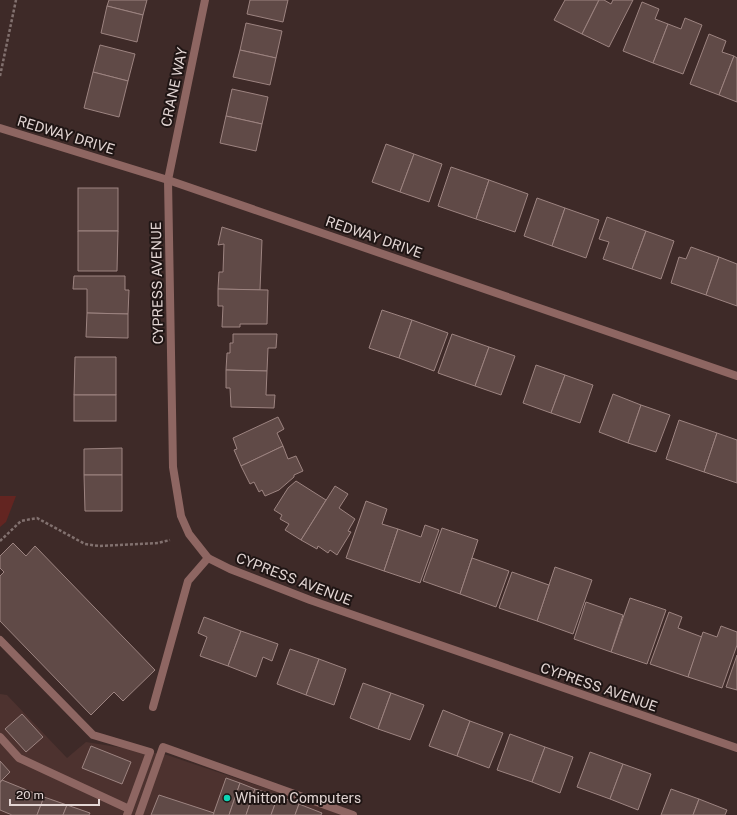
<svg xmlns="http://www.w3.org/2000/svg" width="737" height="815" viewBox="0 0 737 815" font-family="'Public Sans',sans-serif">
<rect width="100%" height="100%" fill="#3e2a28"/>
<polygon fill="#4d322f" points="0,694 7,695 67,758 86,742 167,755 345,815 0,815"/>
<polygon fill="#632521" points="0,496 16,496 6,522 0,527"/>
<g fill="#604a47" stroke="#9d8481">
<polygon points="109,0 147,0 143,15 107,6"/>
<polygon points="250,0 288,0 283,22 247,14"/>
<polygon points="565,0 599,0 582,34 554,20"/>
<polygon points="599,0 604,0 611,4 613,0 633,0 609,47 582,34"/>
<polygon points="642,2 659,9 655,19 668,24 653,63 623,51"/>
<polygon points="107,6 143,15 137,42 101,33"/>
<polygon points="685,18 702,25 683,74 653,63 668,24 681,29"/>
<polygon points="246,23 282,31 276,58 240,50"/>
<polygon points="709,34 726,41 722,52 734,56 719,95 690,84"/>
<polygon points="100,45 135,54 128,81 93,72"/>
<polygon points="240,50 276,58 270,85 233,77"/>
<polygon points="734,56 737,58 737,102 719,95"/>
<polygon points="93,72 128,81 119,117 84,108"/>
<polygon points="232,89 268,97 262,124 226,116"/>
<polygon points="226,116 262,124 256,151 220,143"/>
<polygon points="386,144 414,154 400,192 372,182"/>
<polygon points="414,154 442,164 429,202 400,192"/>
<polygon points="451,167 489,180 476,219 438,206"/>
<polygon points="489,180 528,194 515,232 476,219"/>
<rect x="78" y="188" width="40" height="43"/>
<polygon points="537,198 565,208 552,246 524,236"/>
<polygon points="565,208 599,220 586,258 552,246"/>
<polygon points="607,217 646,231 632,269 603,259 609,242 599,239"/>
<polygon points="222,227 262,240 260,290 218,289 219,272 223,272 224,244 218,245"/>
<polygon points="78,231 118,231 117,271 78,271"/>
<polygon points="646,231 674,241 661,279 632,269"/>
<polygon points="691,247 719,257 706,295 671,283 679,257 686,259"/>
<polygon points="719,257 737,264 737,306 706,295"/>
<polygon points="74,276 125,276 125,290 129,290 128,314 87,313 87,289 73,289"/>
<polygon points="218,289 268,290 267,324 240,324 240,327 222,327 223,306 218,306"/>
<polygon points="382,310 412,320 399,358 369,348"/>
<polygon points="87,313 128,314 128,338 86,337"/>
<polygon points="412,320 448,333 434,371 399,358"/>
<polygon points="233,334 277,334 276,348 268,348 267,371 226,370 227,353 230,353 230,343 233,343"/>
<polygon points="452,334 489,347 475,386 438,373"/>
<polygon points="489,347 515,356 501,395 475,386"/>
<polygon points="75,357 116,357 116,395 74,395"/>
<polygon points="536,365 565,375 551,413 523,403"/>
<polygon points="226,370 267,371 266,395 275,395 274,408 231,407 230,388 226,388"/>
<polygon points="565,375 593,385 580,423 551,413"/>
<polygon points="613,394 641,405 628,443 599,432"/>
<rect x="74" y="395" width="42" height="26"/>
<polygon points="641,405 670,415 656,452 628,443"/>
<polygon points="278,417 284,429 277,433 283,446 241,466 234,450 237,449 233,438"/>
<polygon points="679,420 717,433 704,472 666,459"/>
<polygon points="717,433 737,440 737,483 704,472"/>
<polygon points="283,446 288,459 296,456 303,471 294,475 294,477 279,490 265,496 262,490 259,492 254,482 250,484 241,466"/>
<polygon points="122,448 122,475 84,475 84,449"/>
<polygon points="84,475 122,475 122,511 85,511"/>
<polygon points="296,481 326,500 301,540 285,530 289,524 280,519 282,515 274,510 288,488"/>
<polygon points="335,486 348,494 339,508 355,519 348,531 351,532 337,555 330,550 328,553 318,546 317,549 301,540"/>
<polygon points="366,501 387,509 382,524 398,529 384,571 346,558"/>
<polygon points="425,525 439,530 420,583 384,571 398,529 421,537"/>
<polygon points="442,528 478,540 460,594 423,581"/>
<polygon points="13,543 26,556 35,546 155,670 123,701 114,692 91,715 0,621 0,576 4,572 0,568 0,556"/>
<polygon points="472,558 509,571 496,607 460,594"/>
<polygon points="555,567 592,580 573,634 537,621"/>
<polygon points="512,572 549,585 537,621 499,608"/>
<polygon points="630,598 666,610 647,664 611,652"/>
<polygon points="586,602 623,615 611,652 574,639"/>
<polygon points="669,612 682,617 678,628 702,637 688,677 650,664"/>
<polygon points="204,617 241,631 228,666 200,656 207,637 198,633"/>
<polygon points="721,626 737,632 737,645 722,688 688,677 703,632 717,637"/>
<polygon points="241,631 278,644 272,661 263,657 256,677 228,666"/>
<polygon points="290,649 319,659 306,695 277,684"/>
<polygon points="737,655 737,690 726,687"/>
<polygon points="319,659 346,669 334,705 306,695"/>
<polygon points="363,683 391,693 378,729 350,718"/>
<polygon points="391,693 424,705 410,740 378,729"/>
<polygon points="443,710 470,721 457,756 429,746"/>
<polygon points="22,714 43,737 26,752 5,729"/>
<polygon points="470,721 503,733 489,768 457,756"/>
<polygon points="510,734 545,747 532,782 497,770"/>
<polygon points="91,746 131,762 122,784 82,768"/>
<polygon points="545,747 573,757 560,793 532,782"/>
<polygon points="590,752 623,764 610,799 577,787"/>
<polygon points="0,761 10,772 0,782"/>
<polygon points="623,764 651,774 638,810 610,799"/>
<polygon points="226,778 240,783 229,815 213,815"/>
<polygon points="2,780 44,797 37,815 12,815 0,810 0,783"/>
<polygon points="240,783 255,789 246,815 229,815"/>
<polygon points="255,789 278,796 271,815 246,815"/>
<polygon points="671,789 699,799 693,815 661,815"/>
<polygon points="159,795 214,813 213,815 151,815"/>
<polygon points="278,796 299,804 295,815 271,815"/>
<polygon points="44,797 67,805 63,815 37,815"/>
<polygon points="699,799 727,810 725,815 693,815"/>
<polygon points="299,804 322,813 321,815 295,815"/>
<polygon points="67,805 90,813 89,815 63,815"/>
</g>
<g fill="none" stroke-linecap="round" stroke-linejoin="round">
<g stroke="#82716f" stroke-width="2.5" stroke-dasharray="3 2" stroke-linecap="butt">
<polyline points="0,76 16,0"/>
<polyline points="0,541 21,521 37,518 85,544 99,546 158,543 170,540"/>
</g>
<g stroke="#8e6662" stroke-width="8">
<polyline points="0,640 93,735 150,752 127,815"/>
<polyline points="153,707 188,581 208,558"/>
<polyline points="0,737 19,758 129,809"/>
<polyline points="139,815 163,747 353,815"/>
</g>
<g stroke="#8e6662" stroke-width="8">
<polyline points="205,0 168,180 173,467 181,516 189,534 208,558 230,569 310,600 737,748"/>
<polyline points="0,128 168,180 737,376"/>
</g>
</g>
<circle fill="#0cd5b5" stroke="#1f1514" stroke-width="1.5" cx="227" cy="798" r="4"/>
<g text-anchor="middle" stroke-width="4" stroke-linejoin="round" paint-order="stroke">
<g font-size="14" fill="#e3d6d4" stroke="#1f1514">
<text transform="translate(174 87) rotate(-78)" y="5">CRANE WAY</text>
<text transform="translate(66 135) rotate(17)" y="5">REDWAY DRIVE</text>
<text transform="translate(374 237) rotate(19)" y="5">REDWAY DRIVE</text>
<text transform="translate(157 283) rotate(-91)" y="5">CYPRESS AVENUE</text>
<text transform="translate(294 579) rotate(21)" y="5">CYPRESS AVENUE</text>
<text transform="translate(599 687) rotate(19)" y="5">CYPRESS AVENUE</text>
</g>
<g font-size="14" fill="#e3d6d4" stroke="#1f1514" text-anchor="start">
<text x="235" y="803">Whitton Computers</text>
</g>
</g>
<path d="M10 799v6h89v-6" fill="none" stroke="#e3d6d4" stroke-width="2"/>
<text x="16" y="799" font-size="12" fill="#e3d6d4" stroke="#1f1514" stroke-width="3" paint-order="stroke">20 m</text>
</svg>
